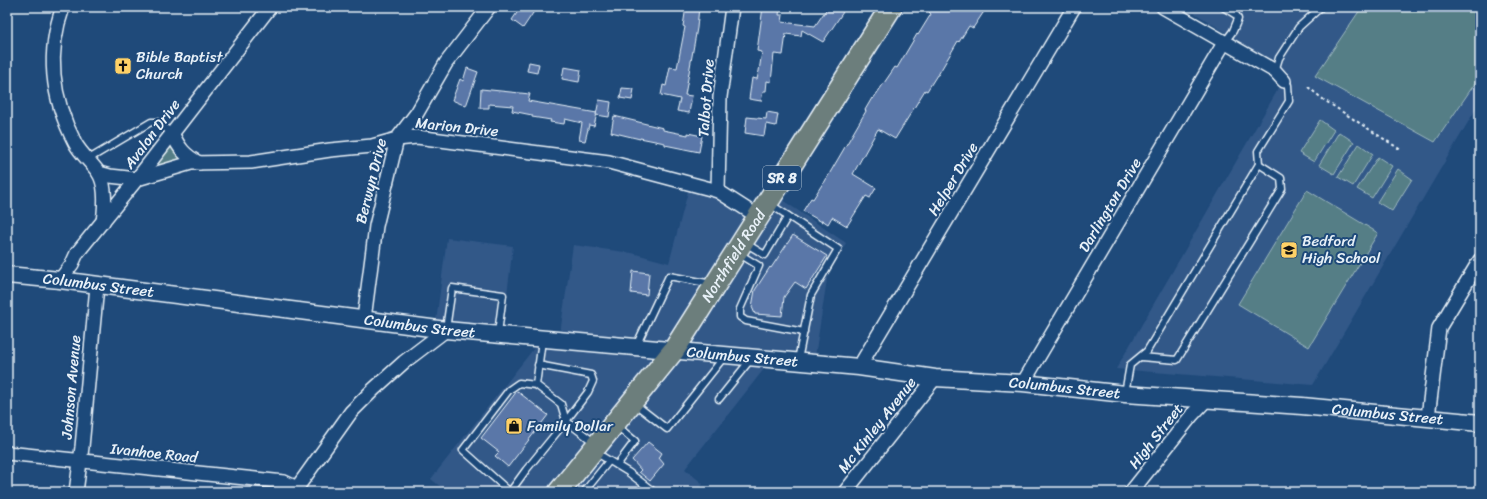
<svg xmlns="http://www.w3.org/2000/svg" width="1487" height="499" viewBox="0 0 1487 499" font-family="Sriracha,sans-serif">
<rect width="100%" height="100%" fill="#1f4a7a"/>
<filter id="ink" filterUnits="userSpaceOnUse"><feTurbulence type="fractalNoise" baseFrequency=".025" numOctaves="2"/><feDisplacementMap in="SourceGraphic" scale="8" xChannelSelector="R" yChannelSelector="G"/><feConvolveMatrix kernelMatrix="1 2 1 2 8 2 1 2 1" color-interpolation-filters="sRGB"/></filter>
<g filter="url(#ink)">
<g fill="#315888">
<polygon points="1185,7 1480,7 1480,102 1313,385 1116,369 1288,72"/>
<polygon points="690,184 757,216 772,193 846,243 828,273 814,363 772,359 685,469 703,484 697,492 447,492 431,479 542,338 559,340 573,245 632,253 669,263"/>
<polygon points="447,238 513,246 502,335 435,329"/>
</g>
<g fill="#547e86" stroke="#9eb8bf">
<polygon points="1362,7 1475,7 1480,12 1480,76 1435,142 1315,76"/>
<polygon points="1320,120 1334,130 1314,162 1299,153"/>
<polygon points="1339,132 1354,142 1334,174 1319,165"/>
<polygon points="170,144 181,159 154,167"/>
<polygon points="1359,144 1373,154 1353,186 1338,177"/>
<polygon points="1378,157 1392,166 1372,198 1357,189"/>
<polygon points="1398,169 1412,179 1392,211 1377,202"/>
<polygon points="1307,190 1378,233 1309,347 1238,304"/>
</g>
<g fill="#5a77a8" stroke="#e8f1f8">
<polygon points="521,7 537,7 523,28 512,20"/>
<polygon points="686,7 699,7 697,28 685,95 692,96 689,113 677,111 680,99 661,95 663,85 666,86 670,67 677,68 685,27 683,26"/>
<polygon points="763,7 780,7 779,15 783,15 782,22 815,26 828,7 835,7 843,12 823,42 802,30 801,36 786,34 783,55 774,54 771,82 767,81 766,91 763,91 761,101 749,99 752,78 757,79 759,71 762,52 757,51"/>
<polygon points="933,7 987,7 973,28 969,26 959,42 958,41 938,75 937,75 927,91 925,90 895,139 878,129 853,174 876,188 870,198 866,196 847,226 832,217 828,224 822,220 822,222 803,211 811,198 813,199 823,183 824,183 866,111 865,110 872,98 873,99 895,67 897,68 917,34 918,35 931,14 929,12"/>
<polygon points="529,62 539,64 537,73 527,71"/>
<polygon points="564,67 581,70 579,82 562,79"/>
<polygon points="467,68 478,72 466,106 452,100 460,79 463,81"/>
<polygon points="622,88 634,89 632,100 620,98"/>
<polygon points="481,89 530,94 528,101 597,113 594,126 589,125 585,141 579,140 582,123 565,119 564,124 550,122 551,120 532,117 532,115 512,111 513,106 489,104 489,108 480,108"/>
<polygon points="599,100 611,102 609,117 596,115"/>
<polygon points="767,112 778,114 776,126 766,124 764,136 745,133 747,117 766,119"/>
<polygon points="614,116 663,128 663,130 688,135 688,133 702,136 699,152 665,145 665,143 640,138 640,139 611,132"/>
<polygon points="793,235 827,256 806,289 795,282 784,297 782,316 755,314 752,307 755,290 770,267 771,268"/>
<polygon points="633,271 649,273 647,295 631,293"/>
<polygon points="517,391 548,415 508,467 495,456 499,452 481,438"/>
<polygon points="648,442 662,453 659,458 664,464 650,481 639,472 641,470 632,460"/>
</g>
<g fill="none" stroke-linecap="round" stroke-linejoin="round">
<defs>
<g id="service">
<polyline points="1223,7 1236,15 1238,19 1233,31 1224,43"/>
<polyline points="1275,71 1279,58 1299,27 1321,7"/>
<polyline points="87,160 151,122 157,122 172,133"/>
<polyline points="770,204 838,249 811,295 798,360"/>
<polyline points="745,243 765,255 788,216"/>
<polyline points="738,253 759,266 740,309 740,317 746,321 804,332"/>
<polyline points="446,329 452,288 503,295 498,333"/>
<polyline points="542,340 536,385 561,404 566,421"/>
<polyline points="636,346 669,276 712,284"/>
<polyline points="1141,357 1177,360 1282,189 1281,178 1259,164"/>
<polyline points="538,365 591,375 593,381 588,392 566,421"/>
<polyline points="1125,393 1130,365 1147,351 1259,164 1258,151 1289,101 1288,85 1284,81"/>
<polyline points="719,399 751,359"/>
<polyline points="635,404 667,429 724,357"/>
<polyline points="617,426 635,441 617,465"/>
<polyline points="595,452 628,472 654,492"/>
<polyline points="510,492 463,450 509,390 519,383 536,385"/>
<polyline points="510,492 526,470 566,421 595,443"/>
<polyline points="584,492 609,461"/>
</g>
<g id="minor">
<path d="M63,7C46,54 52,99 75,143C81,154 91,162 98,172C107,185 105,207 103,222"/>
<polyline points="1163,7 1275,71 1284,81"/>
<path d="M172,133C179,148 184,155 199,163"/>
<polyline points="99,173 110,176 137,179 191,163 251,162 330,150 372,146 397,139 417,137 609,162 718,191 757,216"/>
<polyline points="718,191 720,97 732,7"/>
<polyline points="60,280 72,264 77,253 137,179 270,7"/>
<polyline points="364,319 376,226 397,139 417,113 446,63 489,7"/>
<polyline points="859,367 1074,7"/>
<polyline points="1023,383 1224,43"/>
<polyline points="1428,417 1439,328 1480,260"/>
<polyline points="7,453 284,482 297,488"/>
<polyline points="76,492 82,447 97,286"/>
<polyline points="294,492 351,412 374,389 404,362 446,330"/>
<polyline points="845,492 935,378"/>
<polyline points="1131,492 1192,415 1206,400"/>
</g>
<g id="tertiary">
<path id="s1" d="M7,275L60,280L446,330L859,367L935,378L1023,383L1125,394L1302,406L1480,423"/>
</g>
<g id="primary">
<path id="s2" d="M559,492L674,350L891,7"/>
</g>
</defs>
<use href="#service" stroke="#e8f1f8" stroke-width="9"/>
<use href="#minor" stroke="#e8f1f8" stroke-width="16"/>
<use href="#tertiary" stroke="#e8f1f8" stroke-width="19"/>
<use href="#primary" stroke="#e8f1f8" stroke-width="24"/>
<polyline stroke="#e8f1f8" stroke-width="2" stroke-dasharray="3 3" stroke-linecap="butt" points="1308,87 1324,100 1401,150"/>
<use href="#service" stroke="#1f4a7a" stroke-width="6"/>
<use href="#minor" stroke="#1f4a7a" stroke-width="13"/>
<use href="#tertiary" stroke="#1f4a7a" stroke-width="16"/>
<use href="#primary" stroke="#6c7e7c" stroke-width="21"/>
</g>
</g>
<defs>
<symbol id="church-square" viewBox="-11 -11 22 22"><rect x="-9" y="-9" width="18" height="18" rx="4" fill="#ffd166" stroke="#1f4a7a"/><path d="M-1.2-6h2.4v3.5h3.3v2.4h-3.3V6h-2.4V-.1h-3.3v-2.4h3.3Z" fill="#111"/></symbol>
<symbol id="school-square" viewBox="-11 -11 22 22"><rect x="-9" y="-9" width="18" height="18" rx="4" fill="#ffd166" stroke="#1f4a7a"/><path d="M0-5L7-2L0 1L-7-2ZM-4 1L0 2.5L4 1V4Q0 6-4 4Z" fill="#111"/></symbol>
<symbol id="shop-square" viewBox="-11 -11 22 22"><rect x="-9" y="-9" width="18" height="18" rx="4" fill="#ffd166" stroke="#1f4a7a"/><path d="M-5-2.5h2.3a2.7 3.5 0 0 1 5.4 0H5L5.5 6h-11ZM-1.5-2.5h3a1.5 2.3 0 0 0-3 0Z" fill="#111"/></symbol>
</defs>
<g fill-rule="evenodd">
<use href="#church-square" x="113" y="56" width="20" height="20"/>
<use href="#school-square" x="1279" y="240" width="20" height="20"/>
<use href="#shop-square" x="504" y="416" width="20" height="20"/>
</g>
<g text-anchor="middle" stroke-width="4" stroke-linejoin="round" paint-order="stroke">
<rect fill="#1f4a7a" stroke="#acbfd2" stroke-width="1" x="763" y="166" width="38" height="24" rx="3"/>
<g font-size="14" font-weight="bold" fill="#e8f1f8">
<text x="782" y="183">SR 8</text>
</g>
<g font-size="15" fill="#e8f1f8" stroke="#1f4a7a" text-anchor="start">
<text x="136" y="62">Bible Baptist<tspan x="136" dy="17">Church</tspan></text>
<text x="1302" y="246">Bedford<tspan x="1302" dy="17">High School</tspan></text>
<text x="527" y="431">Family Dollar</text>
</g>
<g font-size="15" fill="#e8f1f8" stroke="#1f4a7a">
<text transform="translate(706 98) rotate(-86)" y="5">Talbot Drive</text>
<text transform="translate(457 127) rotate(6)" y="5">Marion Drive</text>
<text transform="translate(152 134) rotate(-53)" y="5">Avalon Drive</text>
<text transform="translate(953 179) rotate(-59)" y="5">Helper Drive</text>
<text transform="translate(371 181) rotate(-76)" y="5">Berwyn Drive</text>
<text transform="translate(1110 205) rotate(-59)" y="5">Darlington Drive</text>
<text dy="5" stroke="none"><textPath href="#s2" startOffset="294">Northfield Road</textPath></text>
<text dy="5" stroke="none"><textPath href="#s1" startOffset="92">Columbus Street</textPath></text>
<text dy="5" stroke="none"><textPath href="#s1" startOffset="416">Columbus Street</textPath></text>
<text dy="5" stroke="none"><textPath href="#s1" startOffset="740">Columbus Street</textPath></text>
<text transform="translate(71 387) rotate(-85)" y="5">Johnson Avenue</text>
<text dy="5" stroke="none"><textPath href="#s1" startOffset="1064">Columbus Street</textPath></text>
<text dy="5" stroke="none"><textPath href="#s1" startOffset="1388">Columbus Street</textPath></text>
<text transform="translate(877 425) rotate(-52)" y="5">Mc Kinley Avenue</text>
<text transform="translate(1156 436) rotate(-52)" y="5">High Street</text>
<text transform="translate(154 453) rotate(6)" y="5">Ivanhoe Road</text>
</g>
</g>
<rect width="1487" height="499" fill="none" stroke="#1f4a7a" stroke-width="24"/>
<rect x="12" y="12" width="1463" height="475" fill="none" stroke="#e8f1f8" stroke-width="1.5" filter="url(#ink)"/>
</svg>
